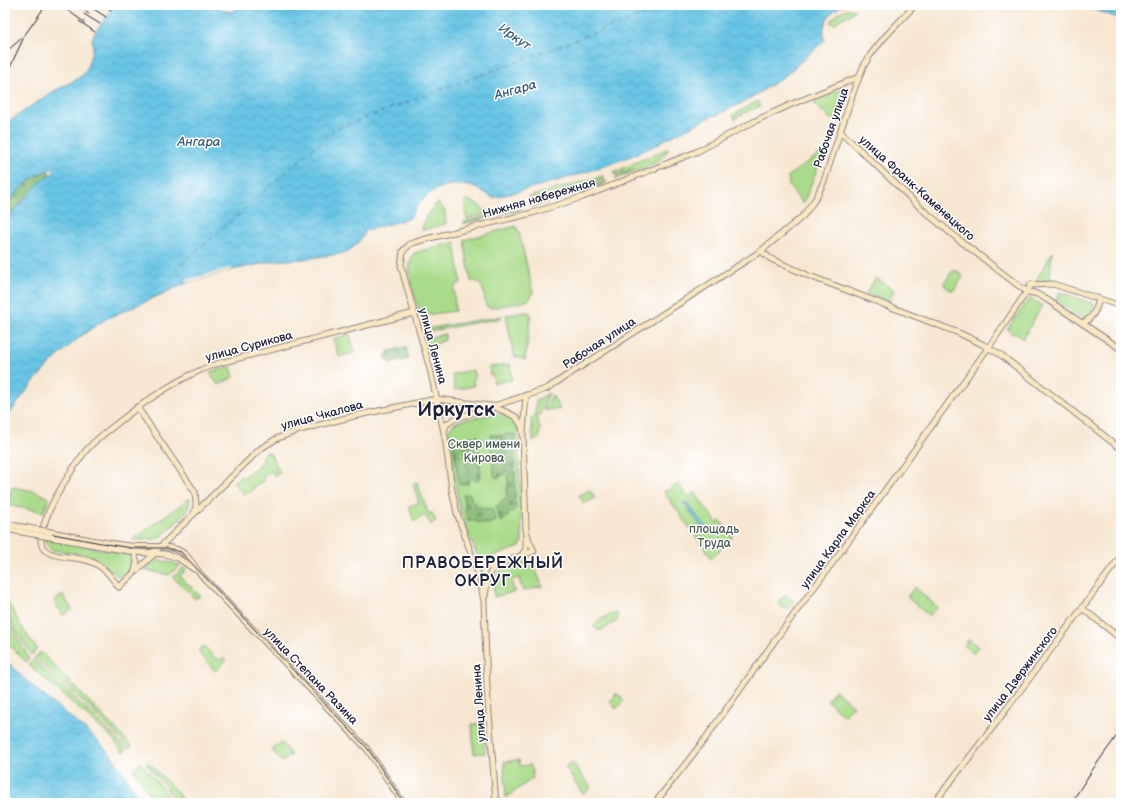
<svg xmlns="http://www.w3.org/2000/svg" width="1126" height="808" viewBox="0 0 1126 808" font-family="'Balsamiq Sans',sans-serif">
<defs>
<pattern id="forest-firs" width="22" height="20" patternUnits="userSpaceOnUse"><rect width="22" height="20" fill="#87bb76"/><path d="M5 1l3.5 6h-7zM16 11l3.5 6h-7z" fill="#6e9862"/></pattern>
<pattern id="water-waves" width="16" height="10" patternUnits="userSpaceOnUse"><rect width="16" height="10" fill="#67c5e5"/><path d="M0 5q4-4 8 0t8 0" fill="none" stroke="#59a9c5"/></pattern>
</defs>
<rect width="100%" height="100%" fill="#fff"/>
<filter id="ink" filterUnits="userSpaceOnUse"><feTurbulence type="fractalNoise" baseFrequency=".025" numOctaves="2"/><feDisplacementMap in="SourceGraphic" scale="8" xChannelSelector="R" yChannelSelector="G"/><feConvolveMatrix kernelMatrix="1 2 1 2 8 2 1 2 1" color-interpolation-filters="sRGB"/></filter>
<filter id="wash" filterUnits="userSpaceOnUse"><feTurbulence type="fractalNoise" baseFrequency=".012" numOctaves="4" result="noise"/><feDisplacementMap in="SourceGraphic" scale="16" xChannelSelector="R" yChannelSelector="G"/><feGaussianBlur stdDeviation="0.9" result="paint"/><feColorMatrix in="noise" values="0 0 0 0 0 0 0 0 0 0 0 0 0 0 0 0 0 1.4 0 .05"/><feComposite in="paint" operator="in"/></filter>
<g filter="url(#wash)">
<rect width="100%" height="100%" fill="#f7e7d2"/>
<g fill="#aadb8a" stroke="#667e62">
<path d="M847,9L855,10C850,17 841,16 835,24L830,22L838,13Z"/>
<polygon points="844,88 846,88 848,91 838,118 834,120 831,119 815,105 815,102 817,98"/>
<polygon points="758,101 760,106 736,117 736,119 735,120 733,115"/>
<polygon points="669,148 660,161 616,179 616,177 632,170 632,169 615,175 614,172"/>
<polygon points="825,150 803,204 789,186 788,176"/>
<polygon points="603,176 605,179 584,187 530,203 529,197"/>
<polygon points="606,181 606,183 578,194 531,207 531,205 577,192"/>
<polygon points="466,199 477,204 489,213 467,219 464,207"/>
<path d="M438,203L445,211L446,224L422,230C424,219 428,210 438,203Z"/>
<polygon points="522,209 464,224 464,222 512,210 513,212"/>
<path d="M516,226L519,232L533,292L531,297L527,300V301L490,308L486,306C484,295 484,280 471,281L464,240Z"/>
<path d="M455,242L461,283L457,284L454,288L455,311L431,314H420C415,295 403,271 414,253Z"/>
<polygon points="1052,252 1050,275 1052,282 1035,282 1044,267"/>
<path d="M953,270L959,272L963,277L954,290C949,290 945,288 944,283Z"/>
<polygon points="876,278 894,290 889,302 866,293"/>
<polygon points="1060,292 1094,304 1092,313 1084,319 1056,300"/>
<polygon points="1030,298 1042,305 1023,339 1015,332 1013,335 1007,329"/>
<polygon points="527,312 531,314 525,360 514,356 506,315"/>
<polygon points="502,316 502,318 425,332 425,329"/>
<polygon points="349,334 355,352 339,357 333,339"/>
<polygon points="445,334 445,340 428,347 427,340 428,338"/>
<polygon points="510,364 512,380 494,383 493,375 490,375 489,367"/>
<polygon points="231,367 234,377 218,385 210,372"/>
<polygon points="473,370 475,378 473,379 474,386 455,390 452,374"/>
<polygon points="549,393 539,416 535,416 536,401"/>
<polygon points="552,395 560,409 544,410"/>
<path d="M501,413L509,415L518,426L522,541L520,547L482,560L479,558L476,553L460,510L447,436C449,427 453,423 462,420Z"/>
<polygon points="533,417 536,417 537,419 540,429 539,438 533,441 531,419"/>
<polygon points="266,452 270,453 280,473 275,476 271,471 262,478 264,480 245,495 233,482 239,477 244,477 261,463 262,456"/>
<polygon points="417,482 428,513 432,513 436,521 431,524 424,515 414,522 409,506 419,503 413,484"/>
<polygon points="678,484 688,497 695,493 717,523 721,521 733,536 712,559 664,492"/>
<polygon points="12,487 34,491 49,498 44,512 7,505"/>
<polygon points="590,490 595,498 584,504 579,495"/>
<polygon points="190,498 189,506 187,512 162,536 156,539 132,540"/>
<path d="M45,539L128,554C133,557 135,560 134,565L122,576H118L98,561L87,555L51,550L45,542Z"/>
<polygon points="159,560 181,565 169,575 145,570 155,561"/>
<path d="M523,562C536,565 538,575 542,586L523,591L519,578L511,580L514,592L494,597C494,592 493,585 494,580C497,568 513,566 523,562Z"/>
<polygon points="184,567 186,570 180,576 200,596 195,599 173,577"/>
<polygon points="914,588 916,588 936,606 937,608 930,615 928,615 908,598 908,595"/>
<polygon points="63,595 72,610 63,615 54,601"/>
<path d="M786,595L795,603C788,611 783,610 777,602Z"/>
<path d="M5,598L25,632L37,649L32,655C21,641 5,616 5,598Z"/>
<polygon points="613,613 617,614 618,615 617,621 602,630 597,630 594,627 595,624 604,617 604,618"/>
<polygon points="5,615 20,643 29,658 26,662 5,640"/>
<polygon points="969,639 979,648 973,654 964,646"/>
<polygon points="204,646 215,658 221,660 224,658 226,661 215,671 199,653 200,648"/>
<polygon points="41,652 132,746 129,748 89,707 34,658"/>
<polygon points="33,660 95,717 127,749 123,752 112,738 28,664"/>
<polygon points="835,690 853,706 844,716 827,700"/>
<polygon points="616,694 618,694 624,701 616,709 610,701"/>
<polygon points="472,724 483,724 485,753 474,754"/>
<polygon points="281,742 291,755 282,762 272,750"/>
<polygon points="519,760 520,766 531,765 533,778 506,798 504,762"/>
<polygon points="148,762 174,789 185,803 177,803 165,786 146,764"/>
<polygon points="572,762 591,788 583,794 570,775 570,773 565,767"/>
<polygon points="141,763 159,784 173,803 155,803 133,769"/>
</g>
<g fill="url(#forest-firs)" stroke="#546e58">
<polygon points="47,171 49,172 50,175 39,183 5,220 5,206 21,188 33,178"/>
<polygon points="406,347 409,359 390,364 385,357 389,351"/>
<polygon points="504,434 514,434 515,468 507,473"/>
<polygon points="491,435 502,435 505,474 498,478 494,476"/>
<polygon points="478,436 481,476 477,482 471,478 467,437"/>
<polygon points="465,437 469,484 459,484 452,438"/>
<polygon points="515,471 515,500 506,495 508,485 507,476"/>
<polygon points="470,494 472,500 476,504 466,515 463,495"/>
<polygon points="505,498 516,503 516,508 503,521 500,521 496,507"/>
<polygon points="477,506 482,508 492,509 496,521 488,524 468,520 467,518"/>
</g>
<g fill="url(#water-waves)" stroke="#447490">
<path d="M115,5H214C221,9 230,15 238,9V5H846C830,9 820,24 825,40L786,75L765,89L744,102L715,116L714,115L660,142V143C607,169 550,183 493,198C461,174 427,183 410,218L364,231V235L355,246L347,252L339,254L303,259L274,261L232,270L187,283L108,318C71,339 25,385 5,423V220L39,183L55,171L53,169C32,173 18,191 5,206V124L49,94L79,78L86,71L93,48L92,39L94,34Z"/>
<polygon points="1083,5 1115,5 1121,6 1121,19 1086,7"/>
<polygon points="686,502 706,527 703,529 684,503"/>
<path d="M5,659C34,692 73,716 104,747C119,763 130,784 142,803H5Z"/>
</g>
<polygon fill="#f7e7d2" points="231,268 232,270 187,283 186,280"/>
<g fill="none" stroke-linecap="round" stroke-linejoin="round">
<polyline stroke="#3a5b76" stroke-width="1" stroke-dasharray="5 4" stroke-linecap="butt" points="187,283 175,270 335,129 670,5"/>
</g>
</g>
<g filter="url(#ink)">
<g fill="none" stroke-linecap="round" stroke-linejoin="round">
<defs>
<g id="secondary">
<polyline points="841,132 923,210 958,239 1019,286 1026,291 1037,294 1046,299 1121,349"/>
<polyline points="761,251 771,259 807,275 959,333 982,344 1001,355 1121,449"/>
<polyline points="1030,285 1053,284 1121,306"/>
<path d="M1083,323C1093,318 1097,309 1099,299"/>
<polyline points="137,407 195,492 196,505 194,514"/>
<polyline points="444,432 446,425 454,419 546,389 761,251 803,216 816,198 824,181 854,90 863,67 871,54 884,38 915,5"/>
<path d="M51,532C77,537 103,543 130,546C145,548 164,544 178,550C190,555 194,568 203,577L367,749L403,803"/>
<polyline points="50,537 134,552 165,554 178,558 194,569"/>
<polyline points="134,552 137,562 135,570"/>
<polyline points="148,553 153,552 160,547 260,449 276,439 296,431 354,416 436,399 491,406 504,411 516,417 522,426 523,433"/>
<path d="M154,554L119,587C111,577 104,567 92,562C80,556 47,559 42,546C38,536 46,520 49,511C58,491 71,471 84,453C92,442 104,434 115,425C146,400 179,377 216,364L414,313"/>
<polyline points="521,556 526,549 526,538"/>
<polyline points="475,560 481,566 491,567 534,551 529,541 526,530 523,433 526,395"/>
<path d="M485,596C487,585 487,574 496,565"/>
<polyline points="1082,608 1121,639"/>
<polyline points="496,799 503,803"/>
<polyline points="496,803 487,688 484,602 480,579 457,513 452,490 445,437 430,369 401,266 403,251 410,244 422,240 532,213 583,197 696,152 757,120 792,104 859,77"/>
<polyline points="655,803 705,739 778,636 839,554 993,341 1032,284"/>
<polyline points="934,803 996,723 1121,556"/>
</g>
</defs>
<use href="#secondary" stroke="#8c8486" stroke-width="7"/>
<use href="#secondary" stroke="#fae7c3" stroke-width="5"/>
<g stroke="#22223b" stroke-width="1">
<polyline points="5,525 112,545 132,548 167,548 181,552 368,749 404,803"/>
<polyline points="1071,803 1093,769 1121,730"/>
</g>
<g stroke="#22223b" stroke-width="1">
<polyline points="60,5 84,22"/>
<polyline points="75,5 89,14"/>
<polyline points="103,5 111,10"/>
<polyline points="89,6 106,17"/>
<polyline points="84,14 100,24"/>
<polyline points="79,21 95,32"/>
<polyline points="5,53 24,36 46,5"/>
<polyline points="5,78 23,39"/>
</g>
<defs>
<g id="secondary-bridge">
<polyline points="5,524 51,532"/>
<polyline points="5,529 50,537"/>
</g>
</defs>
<use href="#secondary-bridge" stroke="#8c8486" stroke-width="7" stroke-linecap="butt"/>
<use href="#secondary-bridge" stroke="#fae7c3" stroke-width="5"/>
</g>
</g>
<g text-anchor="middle" stroke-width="3" stroke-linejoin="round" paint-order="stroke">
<g font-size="12" fill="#22223b" stroke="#fff">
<text transform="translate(831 128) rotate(-71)" y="4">Рабочая улица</text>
<text transform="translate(917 188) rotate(42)" y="4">улица Франк-Каменецкого</text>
<text transform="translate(539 198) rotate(-16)" y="4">Нижняя набережная</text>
<text transform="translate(599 343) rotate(-33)" y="4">Рабочая улица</text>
<text transform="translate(249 346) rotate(-15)" y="4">улица Сурикова</text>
<text transform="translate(433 346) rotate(75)" y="4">улица Ленина</text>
<text transform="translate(322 415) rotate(-15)" y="4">улица Чкалова</text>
<text transform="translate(838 539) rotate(-54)" y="4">улица Карла Маркса</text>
<text transform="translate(1020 674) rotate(-53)" y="4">улица Дзержинского</text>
<text transform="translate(311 676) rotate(46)" y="4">улица Степана Разина</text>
<text transform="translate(479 703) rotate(-94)" y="4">улица Ленина</text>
</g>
<g font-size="12" fill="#4b5a53" stroke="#fff">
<text x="484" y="448">Сквер имени<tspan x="484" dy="14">Кирова</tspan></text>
<text x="714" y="533">площадь<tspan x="714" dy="14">Труда</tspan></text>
</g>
<g font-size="13" font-style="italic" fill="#3a5b76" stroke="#fff">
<text transform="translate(515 36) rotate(35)" y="5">Иркут</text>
<text transform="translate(515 89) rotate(-16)" y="5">Ангара</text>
<text x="199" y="146">Ангара</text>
</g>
<g font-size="16" font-weight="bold" letter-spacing="1" fill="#22223b" stroke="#fff">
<text x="483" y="568">ПРАВОБЕРЕЖНЫЙ<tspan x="483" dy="18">ОКРУГ</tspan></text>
</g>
<g font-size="20" font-weight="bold" fill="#22223b" stroke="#fff">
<text x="456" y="416">Иркутск</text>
</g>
</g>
<rect width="1126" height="808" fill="none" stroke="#fff" stroke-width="20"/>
</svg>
